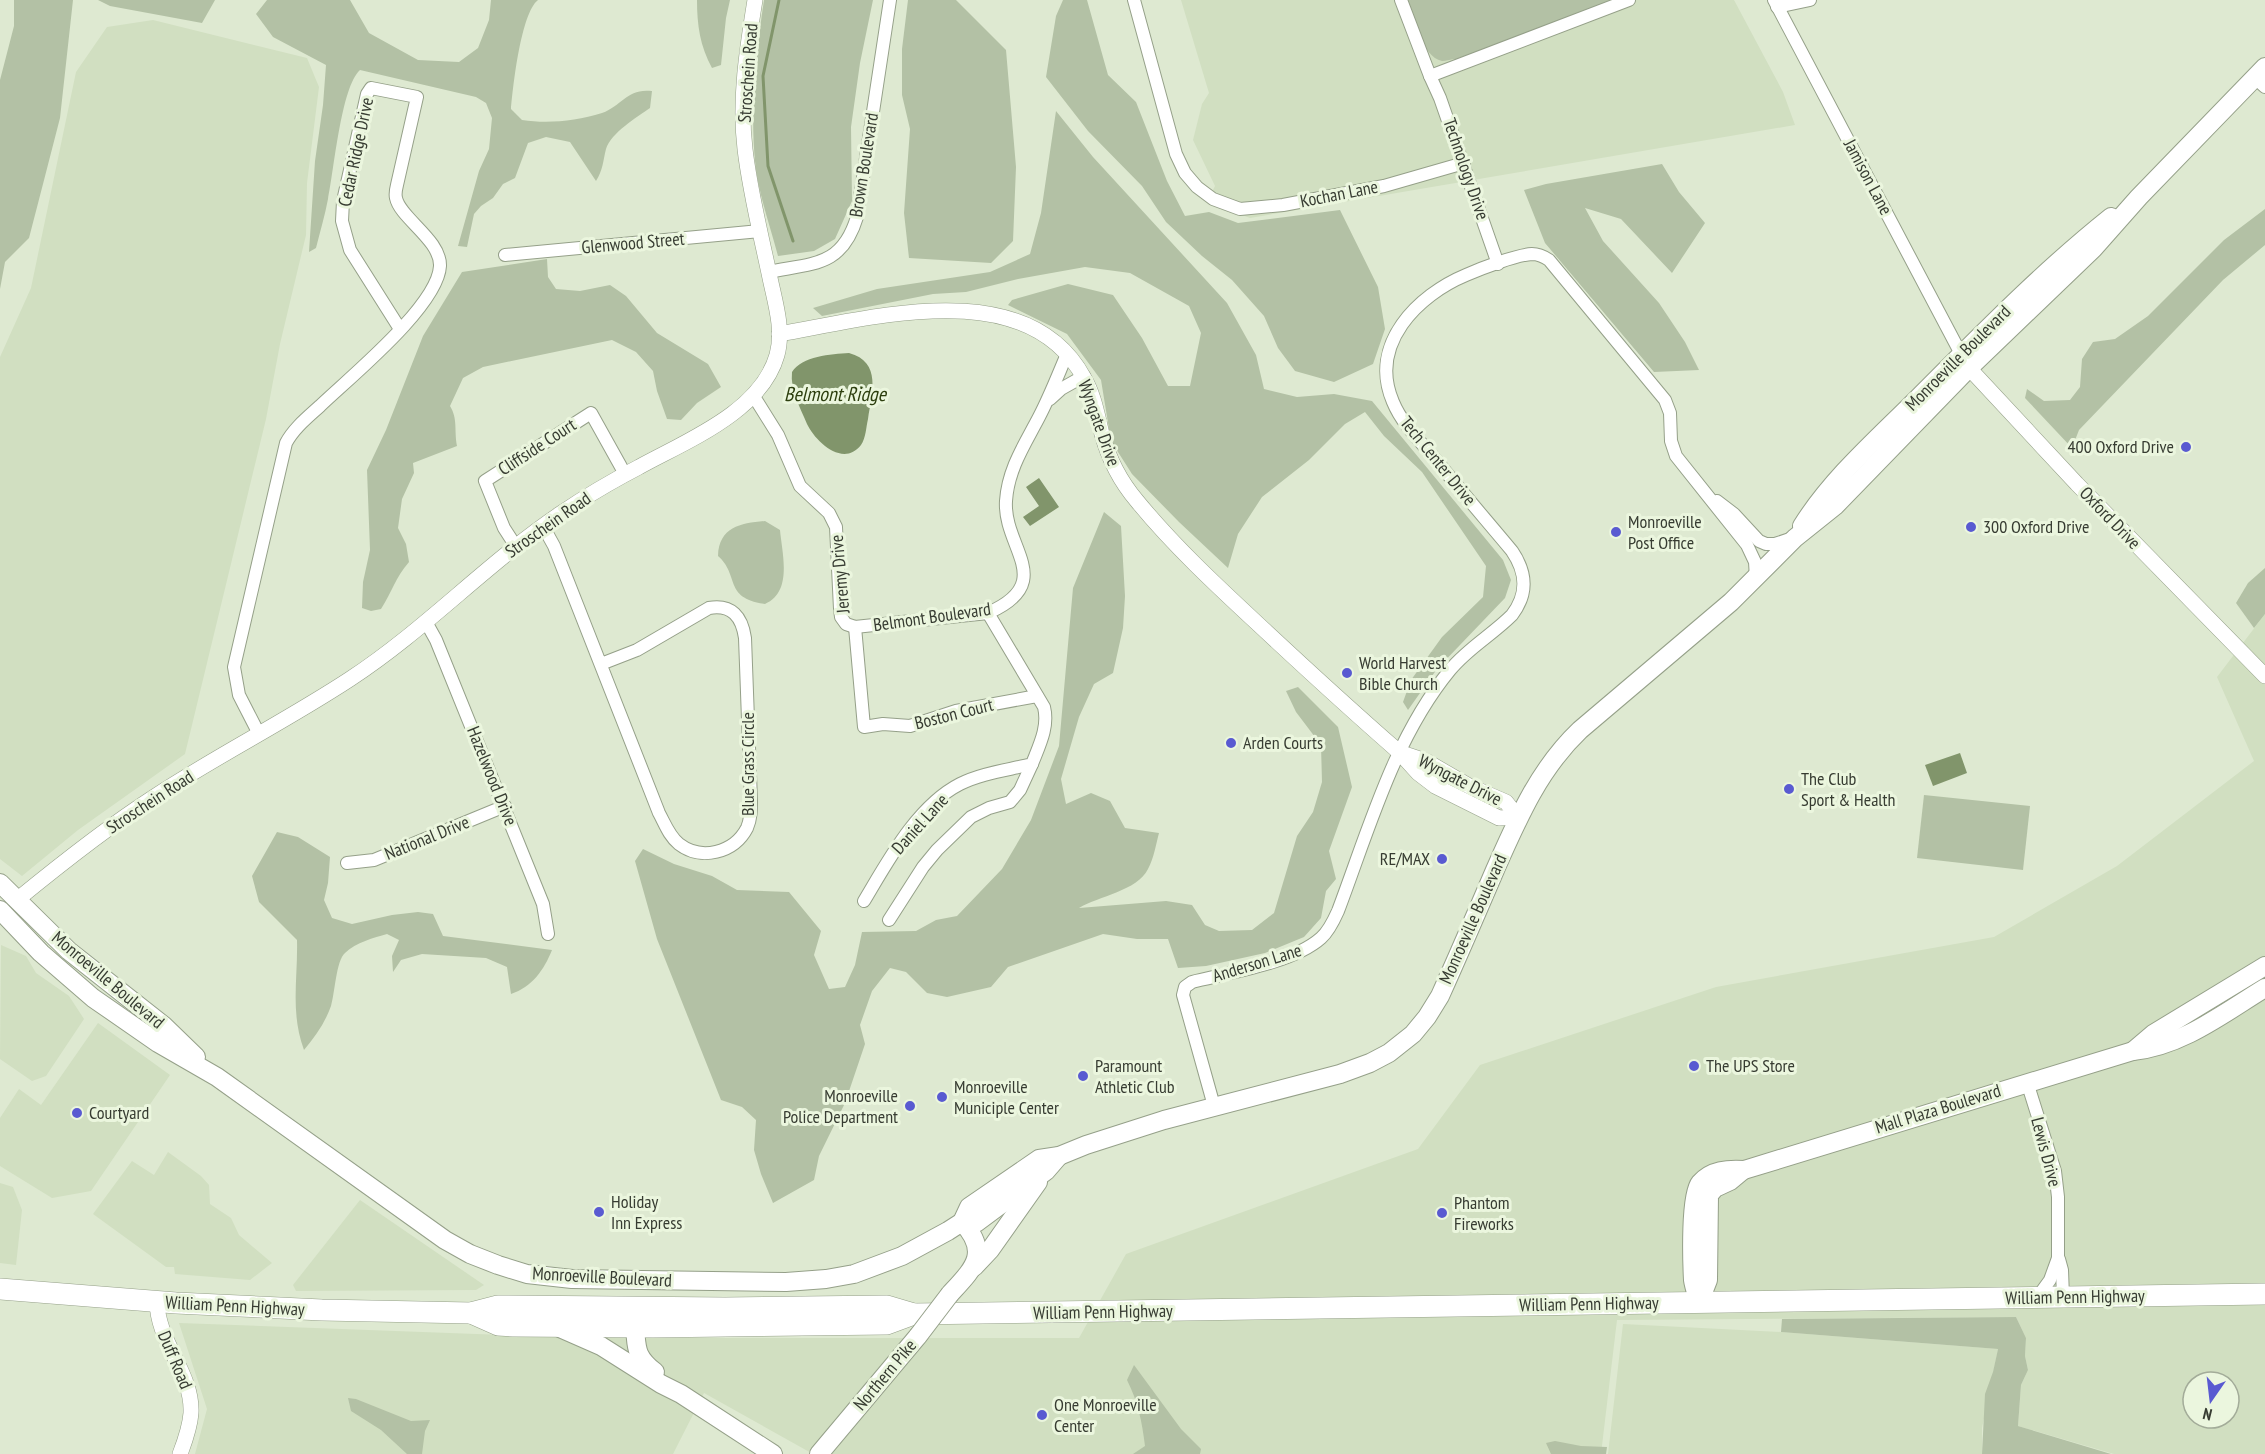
<svg xmlns="http://www.w3.org/2000/svg" width="2265" height="1454" viewBox="0 0 2265 1454" font-family="'PT Sans Narrow',sans-serif">
<rect width="100%" height="100%" fill="#dee9d1"/>
<g fill="#d1dfc1" fill-rule="evenodd">
<polygon points="1181,0 1734,0 1783,92 1795,125 1250,218 1207,202 1215,186 1193,140 1202,104 1209,93"/>
<polygon points="153,20 307,58 319,87 307,183 306,235 280,344 266,419 185,754 78,830 22,876 0,859 0,357 31,288 76,72 107,27"/>
<path d="M2265,614V1454H2114L2018,1426L2021,1385L2028,1370L2025,1356L2026,1338L2016,1317L1617,1320L1601,1454H813L704,1393L673,1454H195L207,1409L179,1323L585,1338H1079L1126,1254L1418,1149L1480,1065L1716,987L1994,937L2117,866L2254,761L2217,677ZM2193,1382H2229V1418H2193Z"/>
<polygon points="1,945 26,956 36,973 69,996 84,1019 46,1076 32,1081 0,1059"/>
<polygon points="98,1023 170,1075 91,1191 52,1198 0,1166 0,1118 19,1089 41,1105"/>
<polygon points="168,1152 201,1176 209,1185 210,1204 231,1218 239,1235 272,1263 250,1280 175,1274 174,1267 166,1267 93,1214 132,1161 154,1175"/>
<polygon points="0,1183 13,1187 22,1210 16,1265 0,1263"/>
<polygon points="360,1200 484,1285 476,1290 296,1291 293,1285"/>
<polygon points="1623,1324 1781,1332 1998,1349 1982,1428 1982,1454 1608,1454"/>
</g>
<g fill="#b3c1a5">
<polygon points="14,0 73,0 60,118 43,184 29,238 5,262 0,289 0,80 14,26"/>
<polygon points="98,0 215,0 202,23 110,6"/>
<path d="M267,0H350L369,33L418,60L459,62L478,48L489,20L491,0H538C521,13 513,86 511,109L522,120C548,124 576,121 602,113C623,105 627,88 652,91L650,108C637,117 611,133 606,149C603,161 603,170 596,181L570,142L546,137L528,143L515,178L503,184L493,198L481,206L474,214L467,247L458,246L479,171L489,149L492,118L486,103L476,97L360,70C341,87 334,171 328,199C325,215 320,232 316,248L309,252L315,161L323,105L326,65L273,37L256,14Z"/>
<path d="M697,0H730L726,18L721,65L712,68C700,46 697,25 697,0Z"/>
<path d="M764,0H873L860,63L851,127L852,201L835,239L814,251L778,256C770,225 758,193 755,161C750,107 756,54 764,0Z"/>
<polygon points="908,0 956,0 1006,50 1016,167 1013,241 991,263 909,258 904,213 910,129 902,95 902,49"/>
<polygon points="1063,0 1087,0 1108,75 1136,102 1167,181 1185,216 1209,212 1238,223 1340,210 1378,287 1385,329 1373,364 1334,382 1295,371 1278,348 1264,316 1232,280 1202,256 1166,222 1142,186 1088,131 1046,77 1056,16"/>
<path d="M1407,0H1610L1605,4L1456,59C1452,59 1446,61 1442,61C1422,57 1413,17 1407,0Z"/>
<polygon points="1056,111 1093,157 1227,303 1256,355 1264,389 1297,397 1334,394 1372,401 1503,560 1511,580 1505,598 1437,669 1408,710 1403,702 1411,680 1442,637 1483,597 1486,566 1422,472 1384,436 1365,412 1345,424 1309,460 1262,497 1238,534 1228,568 1179,522 1132,474 1111,441 1101,380 1067,334 1008,305 1012,300 1068,284 1113,295 1142,338 1168,386 1190,386 1201,333 1189,306 1130,273 1085,267 1018,279 966,292 933,294 822,316 813,308 877,289 990,272 1030,254 1041,213"/>
<polygon points="1662,164 1679,192 1705,223 1672,273 1621,219 1585,208 1603,241 1659,303 1685,342 1699,370 1654,372 1545,243 1524,190 1546,184"/>
<polygon points="2265,209 2265,245 2223,280 2079,430 2072,448 2025,398 2027,389 2044,401 2070,400 2080,387 2082,359 2093,342 2115,339 2148,316 2224,240"/>
<path d="M547,259L548,277L556,289L580,291L610,285L626,296L657,333L708,364L721,387L697,403L681,420L667,419L657,391L653,371L636,352L612,340L483,367L463,378L450,406C458,419 454,430 457,446L413,463L414,473L402,499L398,528L406,544L409,562C395,578 392,592 381,609L371,611L362,608L363,582L370,550L367,470L386,430L423,336L462,272Z"/>
<path d="M1104,512L1121,526L1125,596L1123,628L1113,673L1094,684L1079,717L1061,779L1066,804L1091,793L1110,801L1125,828L1159,833C1156,844 1154,858 1148,869C1137,891 1099,896 1079,908L1166,901L1192,905L1205,925L1219,931L1252,930L1274,913L1297,836L1313,812L1322,782L1321,745L1296,712L1286,691L1298,687L1338,727L1352,787L1329,851L1336,879L1326,891L1321,918L1304,937L1265,953L1206,966L1178,968L1168,939H1137L1103,934L1008,967L991,987L947,997L927,993L906,972L890,968L872,991L860,1025L865,1044L845,1103L819,1156L814,1180L773,1203L761,1174L754,1150L756,1120L742,1107L721,1100L657,939L635,861L643,849L674,864L712,876L737,890L789,892L821,931L814,955L829,989L845,987L855,965L862,932L916,931L936,920L957,916L1002,869L1031,820L1059,746L1073,588Z"/>
<path d="M765,521L780,530C782,553 793,592 765,604C723,598 740,575 718,556C719,527 741,523 765,521Z"/>
<polygon points="2265,568 2265,614 2254,628 2236,603 2248,583"/>
<polygon points="1924,795 2030,806 2023,870 1917,858"/>
<path d="M277,832L298,837L330,857L328,883L324,900L332,918L352,924L392,915L418,912L433,914L443,936L552,950C544,970 532,987 511,994L507,967L486,958L422,954L401,960L393,972L392,956L399,940L387,934C374,938 356,942 345,953C336,961 335,993 331,1006C325,1023 315,1037 304,1050C290,1012 298,979 297,940L259,902L252,876Z"/>
<polygon points="2016,1317 2026,1338 2025,1356 2028,1370 2021,1385 2018,1426 2111,1454 1982,1454 1985,1394 1993,1372 1998,1349 1781,1332 1782,1319"/>
<path d="M1134,1365L1181,1429L1201,1449L1200,1454H1133L1145,1446C1142,1421 1138,1402 1127,1380Z"/>
<polygon points="348,1398 356,1399 411,1421 430,1420 425,1431 422,1454 407,1454 381,1430 351,1411"/>
<polygon points="1555,1441 1581,1446 1607,1447 1606,1454 1551,1454 1546,1443"/>
</g>
<g fill="#81956b">
<path d="M849,353C882,362 872,393 868,419C866,427 866,438 861,445C843,468 815,441 807,424C800,407 790,390 792,372C802,356 831,354 849,353Z"/>
<polygon points="1039,478 1059,507 1030,526 1023,517 1039,506 1026,487"/>
<polygon points="1960,753 1967,773 1933,786 1925,765"/>
</g>
<g fill="none" stroke-linecap="round" stroke-linejoin="round">
<polyline stroke="#81956b" stroke-width="3" points="779,0 763,76 768,166 793,241"/>
<defs>
<g id="minor">
<polyline points="1134,0 1176,154 1185,173 1197,187 1213,199 1240,209 1283,205 1384,186 1464,163"/>
<polyline points="1401,0 1430,76 1440,98 1498,264"/>
<polyline points="1774,0 1961,354"/>
<polyline points="1777,7 1810,0"/>
<polyline points="1430,76 1629,0"/>
<polyline points="2255,78 2265,87"/>
<polyline points="505,255 760,231"/>
<path d="M768,272C813,263 842,267 857,217L890,0"/>
<path d="M753,395L778,435L800,486L829,513L836,527L840,609L841,617L846,624L855,627L988,613C1058,582 1003,548 1006,501C1008,469 1025,444 1039,417C1050,396 1058,375 1067,354"/>
<polyline points="1050,399 1061,389 1084,376"/>
<polyline points="1717,501 1734,514 1759,541 1766,544 1775,544 1793,538"/>
<path d="M543,526L554,546L659,813C665,824 669,836 679,844C701,861 734,853 747,828C751,819 751,810 751,801L745,638C742,617 732,604 709,608L637,650L601,664"/>
<polyline points="515,545 504,528 485,481 591,413 625,474"/>
<polyline points="426,622 436,640 543,904 548,934"/>
<polyline points="855,627 864,727 883,724 910,726 956,711 1037,696"/>
<path d="M259,734L239,695L234,667L286,443C294,428 308,417 320,406C349,378 438,306 440,266C441,240 400,218 396,198C395,194 396,189 397,185L417,97L371,88L367,94L343,201L342,221L350,250L400,329"/>
<polyline points="347,863 374,860 505,806"/>
<path d="M864,901C888,861 917,806 960,784C982,773 1008,770 1032,764C1039,746 1049,727 1044,707L988,613"/>
<polyline points="889,920 923,867 937,850 971,817 989,808 1010,802 1020,790 1032,764"/>
<polyline points="2027,1082 2055,1171 2058,1197 2058,1258 2050,1280 2037,1298"/>
<path d="M1214,1106L1183,995L1185,987L1192,982C1228,973 1293,963 1321,938C1329,931 1334,920 1338,911C1369,829 1394,738 1450,670C1468,648 1492,635 1512,615C1528,594 1527,573 1512,551C1487,521 1461,491 1436,460C1421,442 1402,424 1393,402C1368,344 1418,295 1466,275C1482,268 1516,255 1532,254C1538,254 1543,256 1549,260L1665,400L1670,413L1671,441L1676,456L1747,545L1755,562L1756,578"/>
<polyline points="2059,1259 2062,1270 2063,1297"/>
</g>
<g id="tertiary">
<path d="M779,334C872,318 1027,273 1084,378C1094,395 1097,414 1102,434C1109,460 1120,481 1137,501C1173,545 1216,585 1258,624C1304,667 1351,710 1399,752L1418,773L1435,786L1499,818L1518,817"/>
<polyline points="1964,359 1969,368 2077,484 2265,676"/>
<polyline points="1399,752 1426,761 1469,786 1506,802 1518,817"/>
<path d="M18,899C62,863 106,828 154,797C218,755 286,721 350,679C425,630 486,564 560,514C585,497 612,481 639,467C686,441 761,412 777,355C784,330 775,302 770,278C761,235 750,192 745,149C739,100 747,49 755,0"/>
<path d="M157,1301C157,1342 193,1373 191,1413C190,1427 185,1441 180,1454"/>
</g>
<g id="secondary">
<path d="M1802,526C1832,478 1878,438 1918,398C1980,336 2042,272 2111,217"/>
<polyline points="0,883 69,951 163,1025 196,1057"/>
<path d="M0,910L41,953L93,998L158,1043L217,1077L445,1240L470,1254L498,1265L527,1274L572,1279L786,1282L826,1279L854,1274L902,1256L948,1231L962,1222L969,1207L1039,1159L1059,1156L1086,1145L1164,1120L1340,1074L1370,1063L1389,1053L1413,1034L1427,1017L1440,996C1459,954 1477,912 1495,870C1518,818 1539,769 1580,730L1731,602L1795,538L1835,506L1969,368L2093,249L2139,197L2265,67"/>
<polyline points="2133,1051 2153,1034 2265,966"/>
<polyline points="962,1222 976,1223 1046,1171 1059,1156"/>
<polyline points="974,1267 990,1250 1038,1182"/>
<path d="M950,1294C973,1269 991,1253 962,1222"/>
<path d="M1699,1303C1697,1295 1694,1287 1693,1280C1692,1261 1690,1195 1700,1183C1711,1170 1728,1169 1744,1170L2133,1051C2182,1046 2224,1013 2265,988"/>
<polyline points="1699,1303 1708,1280 1709,1195 1715,1188 1730,1181 1742,1171"/>
<path d="M632,1314C640,1342 629,1352 655,1372"/>
<polyline points="560,1328 601,1346 661,1384 681,1394 773,1454"/>
<polyline points="819,1454 918,1336"/>
</g>
<g id="trunk">
<polyline points="0,1289 176,1303 322,1310 471,1313 498,1306 725,1308 887,1306 914,1314 2265,1294"/>
<polyline points="471,1313 498,1325 513,1326 653,1327 887,1324 914,1314"/>
</g>
</defs>
<use href="#minor" stroke="#95a089" stroke-width="14"/>
<use href="#tertiary" stroke="#95a089" stroke-width="16"/>
<use href="#secondary" stroke="#95a089" stroke-width="20"/>
<use href="#trunk" stroke="#95a089" stroke-width="22"/>
<use href="#minor" stroke="#fff" stroke-width="12"/>
<use href="#tertiary" stroke="#fff" stroke-width="15"/>
<use href="#secondary" stroke="#fff" stroke-width="18"/>
<use href="#trunk" stroke="#fff" stroke-width="21"/>
<defs>
<polyline id="secondary-bridge" points="918,1336 950,1294"/>
</defs>
<use href="#secondary-bridge" stroke="#95a089" stroke-width="20" stroke-linecap="butt"/>
<use href="#secondary-bridge" stroke="#fff" stroke-width="18"/>
</g>
<g fill="#595ad1" stroke="#ebf6de" stroke-width="2">
<circle cx="2186" cy="447" r="6"/>
<circle cx="1971" cy="527" r="6"/>
<circle cx="1616" cy="532" r="6"/>
<circle cx="1347" cy="673" r="6"/>
<circle cx="1231" cy="743" r="6"/>
<circle cx="1789" cy="789" r="6"/>
<circle cx="1442" cy="859" r="6"/>
<circle cx="1694" cy="1066" r="6"/>
<circle cx="1083" cy="1076" r="6"/>
<circle cx="942" cy="1097" r="6"/>
<circle cx="910" cy="1106" r="6"/>
<circle cx="77" cy="1113" r="6"/>
<circle cx="599" cy="1212" r="6"/>
<circle cx="1442" cy="1213" r="6"/>
<circle cx="1042" cy="1415" r="6"/>
</g>
<g text-anchor="middle" stroke-width="6" stroke-linejoin="round" paint-order="stroke">
<g font-size="18" fill="#373c32" stroke="#ebf6de">
<text transform="translate(748 73) rotate(-86)" y="6">Stroschein Road</text>
<text transform="translate(356 152) rotate(-78)" y="6">Cedar Ridge Drive</text>
<text transform="translate(864 165) rotate(-81)" y="6">Brown Boulevard</text>
<text transform="translate(1466 169) rotate(71)" y="6">Technology Drive</text>
<text transform="translate(1868 177) rotate(62)" y="6">Jamison Lane</text>
<text transform="translate(1339 194) rotate(-11)" y="6">Kochan Lane</text>
<text transform="translate(633 243) rotate(-5)" y="6">Glenwood Street</text>
<text transform="translate(1958 358) rotate(-45)" y="6">Monroeville Boulevard</text>
<text transform="translate(1099 423) rotate(70)" y="6">Wyngate Drive</text>
<text transform="translate(537 447) rotate(-33)" y="6">Cliffside Court</text>
<text transform="translate(1438 461) rotate(51)" y="6">Tech Center Drive</text>
<text transform="translate(2110 518) rotate(46)" y="6">Oxford Drive</text>
<text transform="translate(548 525) rotate(-35)" y="6">Stroschein Road</text>
<text transform="translate(840 574) rotate(-95)" y="6">Jeremy Drive</text>
<text transform="translate(932 617) rotate(-8)" y="6">Belmont Boulevard</text>
<text transform="translate(954 714) rotate(-14)" y="6">Boston Court</text>
<text transform="translate(748 764) rotate(-90)" y="6">Blue Grass Circle</text>
<text transform="translate(492 776) rotate(68)" y="6">Hazelwood Drive</text>
<text transform="translate(1460 780) rotate(27)" y="6">Wyngate Drive</text>
<text transform="translate(150 802) rotate(-33)" y="6">Stroschein Road</text>
<text transform="translate(920 824) rotate(-48)" y="6">Daniel Lane</text>
<text transform="translate(427 838) rotate(-22)" y="6">National Drive</text>
<text transform="translate(1473 919) rotate(-66)" y="6">Monroeville Boulevard</text>
<text transform="translate(1257 963) rotate(-17)" y="6">Anderson Lane</text>
<text transform="translate(108 980) rotate(40)" y="6">Monroeville Boulevard</text>
<text transform="translate(1938 1109) rotate(-17)" y="6">Mall Plaza Boulevard</text>
<text transform="translate(2046 1152) rotate(75)" y="6">Lewis Drive</text>
<text transform="translate(602 1277) rotate(3)" y="6">Monroeville Boulevard</text>
<text transform="translate(2075 1297) rotate(-1)" y="6">William Penn Highway</text>
<text transform="translate(1589 1304) rotate(-1)" y="6">William Penn Highway</text>
<text transform="translate(235 1306) rotate(3)" y="6">William Penn Highway</text>
<text transform="translate(1103 1312) rotate(-1)" y="6">William Penn Highway</text>
<text transform="translate(175 1360) rotate(67)" y="6">Duff Road</text>
<text transform="translate(885 1375) rotate(-50)" y="6">Northern Pike</text>
</g>
<g font-size="18" fill="#373c32" stroke="#ebf6de" text-anchor="start">
<text x="2174" y="453" text-anchor="end">400 Oxford Drive</text>
<text x="1628" y="528">Monroeville<tspan x="1628" dy="21">Post Office</tspan></text>
<text x="1983" y="533">300 Oxford Drive</text>
<text x="1359" y="669">World Harvest<tspan x="1359" dy="21">Bible Church</tspan></text>
<text x="1243" y="749">Arden Courts</text>
<text x="1801" y="785">The Club<tspan x="1801" dy="21">Sport &amp; Health</tspan></text>
<text x="1430" y="865" text-anchor="end">RE/MAX</text>
<text x="1095" y="1072">Paramount<tspan x="1095" dy="21">Athletic Club</tspan></text>
<text x="1706" y="1072">The UPS Store</text>
<text x="954" y="1093">Monroeville<tspan x="954" dy="21">Municiple Center</tspan></text>
<text x="898" y="1102" text-anchor="end">Monroeville<tspan x="898" dy="21">Police Department</tspan></text>
<text x="89" y="1119">Courtyard</text>
<text x="611" y="1208">Holiday<tspan x="611" dy="21">Inn Express</tspan></text>
<text x="1454" y="1209">Phantom<tspan x="1454" dy="21">Fireworks</tspan></text>
<text x="1054" y="1411">One Monroeville<tspan x="1054" dy="21">Center</tspan></text>
</g>
<g font-size="20" font-style="italic" fill="#2d3f0f" stroke="#ebf6de">
<text x="835" y="401">Belmont Ridge</text>
</g>
</g>
<g transform="translate(2211 1400) rotate(194)"><circle r="28" fill="#ebf6de" stroke="#a3ac99" stroke-width="1.5"/>
<path d="M0-4.5L10 22L0 15L-10 22Z" fill="#595ad1"/>
<text y="-9" font-size="16" font-weight="bold" text-anchor="middle" fill="#373c32">N</text>
</g>
</svg>
